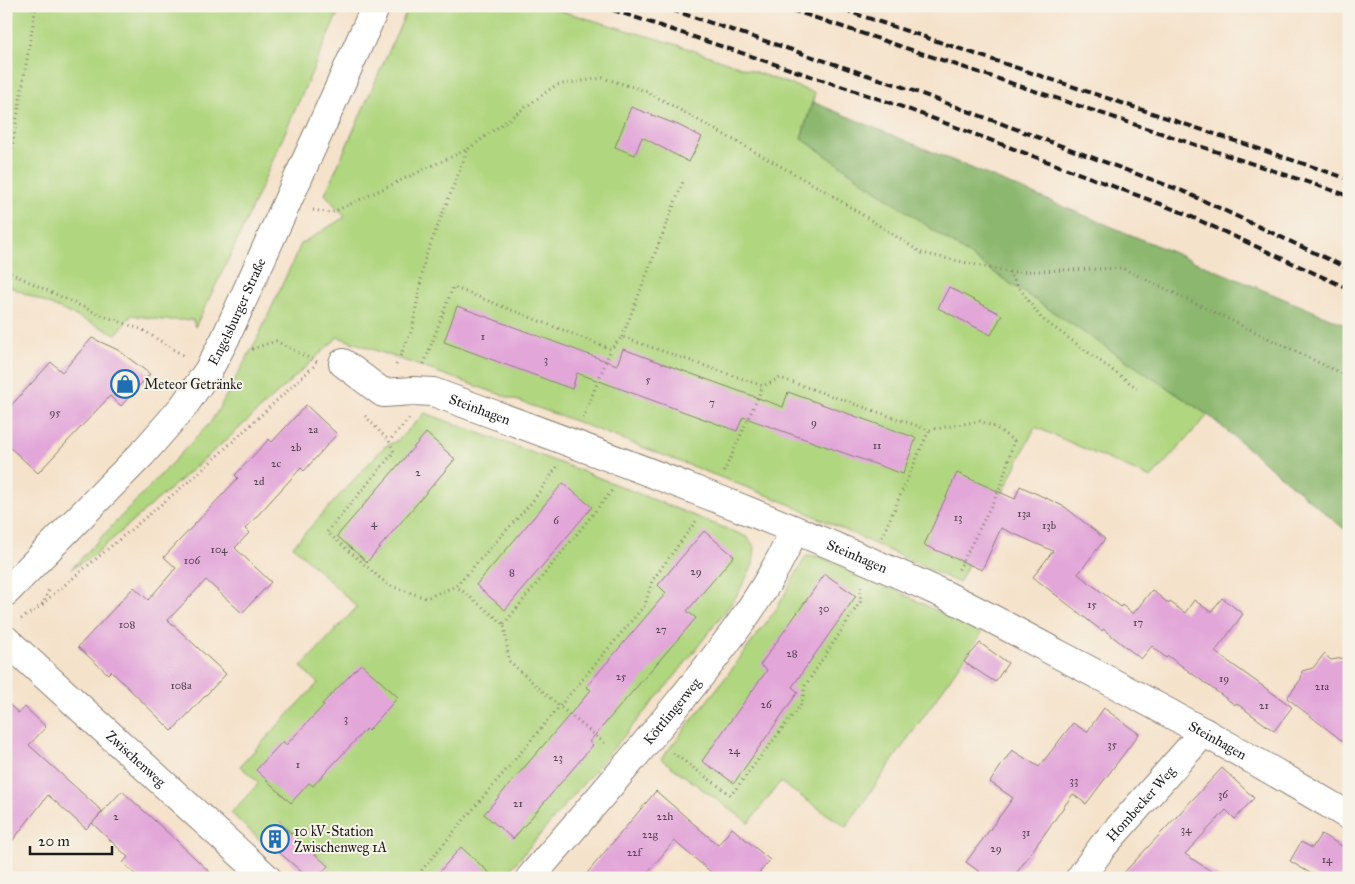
<svg xmlns="http://www.w3.org/2000/svg" width="1355" height="884" viewBox="0 0 1355 884" font-family="'IM FELL Great Primer',serif">
<rect width="100%" height="100%" fill="#f7f3e8"/>
<filter id="ink" filterUnits="userSpaceOnUse"><feTurbulence type="fractalNoise" baseFrequency=".02" numOctaves="2"/><feDisplacementMap in="SourceGraphic" scale="10" xChannelSelector="R" yChannelSelector="G"/><feConvolveMatrix kernelMatrix="1 2 1 2 8 2 1 2 1" color-interpolation-filters="sRGB"/></filter>
<filter id="wash" filterUnits="userSpaceOnUse"><feTurbulence type="fractalNoise" baseFrequency=".0096" numOctaves="4" result="noise"/><feDisplacementMap in="SourceGraphic" scale="20" xChannelSelector="R" yChannelSelector="G"/><feGaussianBlur stdDeviation="1.12" result="paint"/><feColorMatrix in="noise" values="0 0 0 0 0 0 0 0 0 0 0 0 0 0 0 0 0 1.4 0 .05"/><feComposite in="paint" operator="in"/></filter>
<g filter="url(#wash)">
<rect width="100%" height="100%" fill="#f5e2cb"/>
<g fill="#b0d67f" stroke="#66794e">
<polygon points="6,6 341,6 234,248 195,327 193,320 162,320 132,315 116,334 6,285"/>
<polygon points="409,6 544,6 678,45 815,93 801,138 1005,280 1208,415 1151,478 1035,427 959,583 782,501 572,420 338,337 233,434 94,555 71,569 210,423 220,407 257,339 301,244 345,217 325,194"/>
<polygon points="425,413 587,473 747,537 755,547 753,565 736,597 676,675 503,878 320,878 330,866 280,822 262,842 231,813 259,783 240,766 318,683 301,667 357,607 293,546 384,447 398,440"/>
<polygon points="806,556 819,556 901,593 982,633 846,827 780,782 749,823 661,759 726,677 777,608"/>
</g>
<polygon fill="#8cb76e" stroke="#546a45" points="813,102 1349,326 1349,533 1208,415 1005,280 801,138"/>
<g id="blocks">
<g fill="#e2a6d9">
<polygon points="631,107 678,125 702,137 689,162 642,137 635,155 615,147"/>
<polygon points="949,287 1002,315 991,335 938,308"/>
<polygon points="457,306 617,365 623,349 783,407 788,392 916,438 903,474 743,417 737,431 577,373 572,389 444,342"/>
<polygon points="92,338 118,350 150,374 121,406 110,396 38,473 6,444 6,411 51,362 62,372"/>
<polygon points="306,405 337,434 304,471 301,468 245,529 249,533 235,548 271,582 242,613 206,580 168,620 226,674 172,731 111,671 108,674 78,647 134,587 148,600 176,568 164,557 238,478 235,475 269,439 272,442"/>
<polygon points="426,433 455,459 367,562 337,536"/>
<polygon points="957,473 1015,499 1020,486 1065,507 1105,539 1078,574 1121,607 1122,605 1133,614 1152,590 1169,604 1170,602 1185,613 1194,600 1211,612 1222,598 1243,614 1215,652 1292,707 1274,731 1236,703 1235,705 1168,656 1166,658 1152,646 1141,659 1103,629 1102,631 1033,577 1053,551 1001,528 982,570 924,545"/>
<polygon points="563,483 592,507 505,610 476,585"/>
<polygon points="704,531 734,556 687,611 696,618 589,742 593,745 513,839 484,814 591,690 586,687 666,593 658,585"/>
<polygon points="825,574 856,596 792,687 798,692 734,783 702,761 767,670 760,665"/>
<polygon points="980,643 1008,663 995,682 964,662"/>
<polygon points="1324,654 1331,660 1343,658 1344,669 1349,673 1349,746 1287,698 1301,679 1302,671 1313,668"/>
<polygon points="361,664 398,697 368,731 366,729 313,786 309,783 291,803 256,770 283,741 286,745 324,705 322,704"/>
<polygon points="6,701 18,713 25,707 46,727 29,745 103,812 86,829 48,795 6,849"/>
<polygon points="1104,708 1139,734 1086,804 1073,794 1013,878 988,878 966,862 1013,798 990,782 1012,750 1039,767 1073,723 1087,732"/>
<polygon points="1222,768 1254,798 1235,819 1226,810 1185,854 1221,878 1119,878"/>
<polygon points="122,791 177,841 216,878 139,878 123,863 128,857 92,823"/>
<polygon points="656,791 718,845 732,828 770,860 755,878 718,878 674,841 643,878 583,878"/>
<polygon points="282,825 328,866 317,878 309,878 267,842"/>
<polygon points="1321,834 1349,850 1349,878 1318,878 1290,861 1301,842 1312,848"/>
<polygon points="461,847 495,878 434,878"/>
</g>
</g>
</g>
<g filter="url(#ink)">
<use href="#blocks" fill-opacity="0" stroke="#887f74" stroke-width="1"/>
<g fill="none" stroke-linecap="round" stroke-linejoin="round">
<defs>
<g id="minor">
<path id="s1" d="M343,363L383,393L414,391L433,392C605,455 777,518 943,594C983,613 1022,635 1060,655C1158,706 1254,759 1349,816"/>
<path id="s2" d="M6,592L142,454L183,407L208,371L225,339L376,6"/>
<path id="s3" d="M6,640L267,878"/>
<path id="s4" d="M530,878C581,819 632,761 680,701C723,648 767,594 794,530"/>
<path id="s5" d="M1080,878L1103,846L1204,732"/>
</g>
</defs>
<use href="#minor" stroke="#887f74" stroke-width="30"/>
<g stroke="#887f74" stroke-width="3" stroke-dasharray="1 4" stroke-linecap="butt">
<polyline points="6,183 36,6"/>
<polyline points="313,210 331,213 468,149 556,85 603,78 646,91 825,191 922,253 1008,272 1122,268 1349,377"/>
<polyline points="6,271 98,314 143,330 184,356"/>
<polyline points="1008,272 1041,318 1137,388"/>
<polyline points="622,337 683,182"/>
<polyline points="252,349 276,341 317,362"/>
<polyline points="424,364 453,287 611,349 622,337 763,386 780,378 929,430 980,421 995,427 1014,441 1000,488 958,571"/>
<polyline points="396,365 412,330 425,258 468,149"/>
<polyline points="365,416 389,441"/>
<polyline points="583,418 611,349"/>
<polyline points="409,419 389,441 394,452 327,532 388,585 426,598 456,586"/>
<polyline points="557,467 532,502 456,586 504,624 509,661 559,706 607,745"/>
<polyline points="724,472 763,386"/>
<polyline points="882,537 929,430"/>
<polyline points="42,604 201,471 316,364"/>
<polyline points="21,619 42,605 49,590"/>
<polyline points="504,624 614,488"/>
<polyline points="673,753 731,795 802,703 805,686 860,602 861,587"/>
<polyline points="415,878 645,605 652,581 696,521"/>
</g>
<use href="#minor" stroke="#fff" stroke-width="28"/>
<g stroke="#1c1c1c" stroke-width="4" stroke-dasharray="8 4" stroke-linecap="butt">
<polyline points="601,6 897,105 1155,202 1181,212 1349,289"/>
<polyline points="660,6 903,87 1185,192 1349,269"/>
<polyline points="780,6 1349,196"/>
<polyline points="832,6 1349,179"/>
</g>
</g>
</g>
<defs>
<symbol id="shop-ring" viewBox="-11 -11 22 22"><circle r="9.5" fill="#f7f3e8" stroke="#1f6fb2" stroke-width="1.5"/><path d="M-5-2.5h2.3a2.7 3.5 0 0 1 5.4 0H5L5.5 6h-11ZM-1.5-2.5h3a1.5 2.3 0 0 0-3 0Z" fill="#1f6fb2"/></symbol>
<symbol id="building-ring" viewBox="-11 -11 22 22"><circle r="9.5" fill="#f7f3e8" stroke="#1f6fb2" stroke-width="1.5"/><path d="M-4-6H4V6H1V3H-1V6H-4ZM-2.5-4.3h1.7v1.8h-1.7ZM.8-4.3h1.7v1.8H.8ZM-2.5-1h1.7V.8h-1.7ZM.8-1h1.7V.8H.8Z" fill="#1f6fb2"/></symbol>
</defs>
<g fill-rule="evenodd">
<use href="#shop-ring" x="109" y="368" width="32" height="32"/>
<use href="#building-ring" x="259" y="823" width="32" height="32"/>
</g>
<g text-anchor="middle" stroke-width="4" stroke-linejoin="round" paint-order="stroke">
<g font-size="11" fill="#4e3e4b">
<text x="483" y="340">1</text>
<text x="546" y="363">3</text>
<text x="648" y="383">5</text>
<text x="712" y="406">7</text>
<text x="55" y="416">95</text>
<text x="814" y="426">9</text>
<text x="313" y="433">2a</text>
<text x="877" y="449">11</text>
<text x="296" y="451">2b</text>
<text x="276" y="467">2c</text>
<text x="418" y="476">2</text>
<text x="259" y="485">2d</text>
<text x="1024" y="517">13a</text>
<text x="958" y="521">13</text>
<text x="556" y="524">6</text>
<text x="374" y="527">4</text>
<text x="1049" y="529">13b</text>
<text x="219" y="553">104</text>
<text x="192" y="564">106</text>
<text x="696" y="575">29</text>
<text x="512" y="576">8</text>
<text x="1092" y="608">15</text>
<text x="824" y="612">30</text>
<text x="1138" y="626">17</text>
<text x="127" y="628">108</text>
<text x="661" y="633">27</text>
<text x="792" y="657">28</text>
<text x="621" y="680">25</text>
<text x="1224" y="682">19</text>
<text x="181" y="689">108a</text>
<text x="1322" y="690">21a</text>
<text x="766" y="708">26</text>
<text x="1264" y="709">21</text>
<text x="346" y="722">3</text>
<text x="1112" y="748">35</text>
<text x="734" y="754">24</text>
<text x="558" y="761">23</text>
<text x="298" y="768">1</text>
<text x="1074" y="784">33</text>
<text x="1223" y="798">36</text>
<text x="518" y="807">21</text>
<text x="116" y="820">2</text>
<text x="665" y="820">22h</text>
<text x="1186" y="833">34</text>
<text x="1026" y="836">31</text>
<text x="650" y="838">22g</text>
<text x="996" y="852">29</text>
<text x="634" y="856">22f</text>
<text x="1327" y="863">14</text>
</g>
<g font-size="14" fill="#1c1c1c" stroke="#f7f3e8">
<text dy="5" stroke="none"><textPath href="#s2" startOffset="366">Engelsburger Straße</textPath></text>
<text dy="5" stroke="none"><textPath href="#s1" startOffset="150">Steinhagen</textPath></text>
<text dy="5" stroke="none"><textPath href="#s1" startOffset="555">Steinhagen</textPath></text>
<text dy="5" stroke="none"><textPath href="#s4" startOffset="219">Köttlingerweg</textPath></text>
<text dy="5" stroke="none"><textPath href="#s1" startOffset="960">Steinhagen</textPath></text>
<text dy="5" stroke="none"><textPath href="#s3" startOffset="176">Zwischenweg</textPath></text>
<text dy="5" stroke="none"><textPath href="#s5" startOffset="96">Hombecker Weg</textPath></text>
</g>
<g font-size="14" fill="#1c1c1c" stroke="#f7f3e8" text-anchor="start">
<text x="144" y="389">Meteor Getränke</text>
<text x="294" y="836">10 kV-Station<tspan x="294" dy="16">Zwischenweg 1A</tspan></text>
</g>
</g>
<rect width="1355" height="884" fill="none" stroke="#f7f3e8" stroke-width="25"/>
<path d="M30 846v8h82v-8" fill="none" stroke="#1c1c1c" stroke-width="2.5"/>
<text x="38" y="846" font-size="15" fill="#1c1c1c" stroke="#f7f3e8" stroke-width="4" paint-order="stroke">20 m</text>
</svg>
